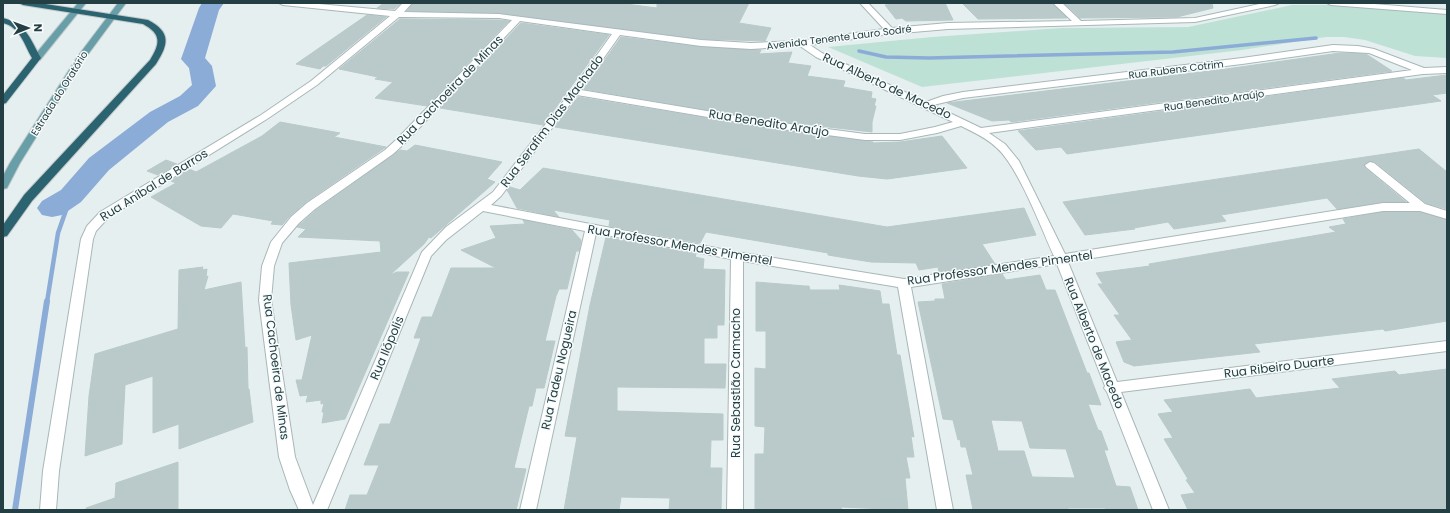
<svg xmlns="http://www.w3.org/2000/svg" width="1450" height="513" viewBox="0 0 1450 513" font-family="Poppins,sans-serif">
<rect width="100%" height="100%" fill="#e6efef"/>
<polygon fill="#bee1d6" points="1292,5 1349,5 1447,14 1447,58 1415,56 1365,40 1344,37 1326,37 1242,50 922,87 828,47 932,37 1061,28 1188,27"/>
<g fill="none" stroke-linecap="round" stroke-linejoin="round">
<polyline stroke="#8bacd7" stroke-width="3.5" points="859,51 886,57 929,58 1173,52 1316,38"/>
<polyline stroke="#8bacd7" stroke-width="4.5" points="47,302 58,233 71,196"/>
<polyline stroke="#8bacd7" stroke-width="6" points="15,510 47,301"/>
<polygon fill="#8bacd7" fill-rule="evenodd" points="224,3 219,10 205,58 212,66 216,86 198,106 168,122 109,170 81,202 62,215 52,217 42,215 37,208 42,201 61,190 89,158 150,112 180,96 192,85 189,68 181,59 199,8 202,3"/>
</g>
<g fill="#bacaca" stroke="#b7cac9" fill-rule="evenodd">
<polygon points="384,3 401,3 394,9 377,8"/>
<polygon points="413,3 618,3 657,8 657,3 749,3 739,23 771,28 765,41 701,39 499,13 407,11"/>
<polygon points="902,3 945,3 953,20 906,21 902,18 896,19 885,5"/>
<polygon points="962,3 1052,3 1067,18 978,19"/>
<polygon points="1064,3 1212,3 1213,8 1177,17 1080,18"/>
<polygon points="367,15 386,17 326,66 323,66 320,69 296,64"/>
<polygon points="400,19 499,20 509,21 427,106 375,98 393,82 375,79 378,77 339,69"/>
<polygon points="521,23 609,35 543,125 440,108"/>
<polygon points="621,37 701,47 761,50 759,54 792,52 788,63 811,66 807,76 845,81 843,87 872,92 871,98 876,99 874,106 876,106 872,122 872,132 767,120 584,89"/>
<polygon points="1340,53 1366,54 1392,71 1011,122 1009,120 992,121 947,103 1226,69"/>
<polygon points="1447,75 1447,93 1432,95 1441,101 1067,154 1061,147 1036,150 1018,131 1403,78 1406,80"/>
<polygon points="578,97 767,128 873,142 873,143 900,142 942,136 967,168 887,179 858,176 555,127"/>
<polygon points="280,122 340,133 334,137 386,147 306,202 290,216 282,225 271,224 273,221 233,214 221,228 201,226 151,197 176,183 171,181 189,169 196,172 262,136"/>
<polygon points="415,145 502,162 487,179 495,182 431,238 429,237 424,244 390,275 397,272 409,272 345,419 322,423 324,412 322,412 324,403 321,404 321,400 306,402 308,395 300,396 296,380 302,380 312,335 296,340 291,305 289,263 381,252 380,241 298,237 306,229 297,227 316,210 400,150 407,151"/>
<polygon points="1419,149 1447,172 1447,209 1426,203 1375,162 1370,161 1364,165 1365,168 1406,202 1383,202 1337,209 1327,198 1221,215 1226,221 1174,229 1168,222 1134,228 1135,229 1085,235 1063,202"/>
<polygon points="166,160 177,164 158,175 147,171"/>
<polygon points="543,168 887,227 1024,208 1036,235 982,244 995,264 939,272 938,267 919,270 916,263 871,262 846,258 828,255 828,253 706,232 700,243 609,226 610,220 553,210 559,217 517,208 507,190 510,187 520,190"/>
<polygon points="1383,212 1420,212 1447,220 1447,321 1385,331 1383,329 1254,344 1260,352 1134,366 1124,362 1116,342 1132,340 1114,315 1120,315 1098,284 1103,284 1096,273 1150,266 1149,264 1336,232 1329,227 1346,224 1343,219"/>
<polygon points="523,220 572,230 581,240 579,251 576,251 567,289 559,289 556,296 545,341 555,341 544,388 536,388 532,406 529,406 514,468 526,469 516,510 345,510 350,495 367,495 379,465 364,465 380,424 390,424 421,338 414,338 422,317 432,317 451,268 496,268 461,250 496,238 490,226 525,224"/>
<polygon points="606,237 696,254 695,257 704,259 703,269 725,270 724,325 717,325 717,338 704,338 704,364 726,364 725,388 617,387 617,411 723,414 723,440 711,440 710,468 722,468 721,510 669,510 670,498 621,497 619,510 564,510 577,437 565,436 590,305"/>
<polygon points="203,267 202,270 207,269 206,277 208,276 204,290 241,282 245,348 247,347 248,389 249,389 253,422 179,449 179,424 153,433 153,376 125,385 122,444 85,456 89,396 95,354 178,329 179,270"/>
<path d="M1002,274L1006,280L1040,275L1046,290H1055L1087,373H1089L1101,405L1088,404L1098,430L1101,431L1108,450H1104L1116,486L1130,487L1138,510H1106L1105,508H1068V510H973L966,475H973L966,447H961L960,439L958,440L953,420L943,419L918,302L935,301V299H945L942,284ZM991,420L1022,421L1030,448L1066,449L1075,478L1032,477L1024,451H998Z"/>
<polygon points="756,282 805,286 809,286 810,290 840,290 839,285 880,291 882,304 889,304 897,355 900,355 914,437 911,436 914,457 906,457 910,478 905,478 908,510 841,507 842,510 755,510 755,454 764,454 765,427 755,426 755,368 766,369 766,331 756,331"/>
<polygon points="1447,369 1447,510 1188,510 1181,495 1195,493 1186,480 1188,479 1164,439 1173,438 1158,414 1173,412 1164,400 1250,389 1256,398 1340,388 1332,379 1395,371 1399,375"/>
<polygon points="178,462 178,510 86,510 86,508 115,498 116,483"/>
</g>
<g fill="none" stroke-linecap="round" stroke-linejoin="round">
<defs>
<g id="minor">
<path d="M279,3H308L395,11L403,3H412L404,12L499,14L701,40L751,43L798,41L884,29L860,3H868L892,28L948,23L1072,21L1053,3H1062L1081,21L1195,18L1264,3H1279L1275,5L1195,22L948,29L890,34L810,45L822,53L926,102L943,96L963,92L1242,58L1333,45L1358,46L1374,49L1424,68L1447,67V73L1423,74L989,133L1005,144L1019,161L1065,254L1383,203H1410L1366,167L1365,165L1370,162L1374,163L1425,204L1447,211V219L1420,211H1383L1068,262L1117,382L1447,341V351L1121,392L1169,510H1153L1107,392L1104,388L1105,386L1057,264L911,287L953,510H937L898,287L743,261V510H727L731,259L596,233L536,510H520L585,231L483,211L446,240L431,256L327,510H299L290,490L279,457L259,300L262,266L271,242L291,217L307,203L385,150L397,139L512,20L499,18L399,17L317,85L267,119L108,218L96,231L93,239L59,471L56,510H40L43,471L81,239L87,226L100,212L261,115L311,81L390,16L283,5ZM520,21L612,34L572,90L493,192L446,227L422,252L313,505L295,457L271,300L274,266L282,243L299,223L315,209L393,154L405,143ZM620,35L701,46L751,49L800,46L816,57L953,122L935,127L900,134H865L767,121L581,90ZM1333,51L1369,53L1412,70L981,128L933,105L963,98L1242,64ZM577,95L767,127L865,140H900L937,133L961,126C973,132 987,138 997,148C1019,168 1041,228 1054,256L904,279L737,252L491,205L501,196Z"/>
<polygon points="1327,3 1362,3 1447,10 1447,14 1331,5"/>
</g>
<g id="major">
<polygon points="78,3 86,3 40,60 34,60 33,58 34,56"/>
<polygon points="118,3 126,3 86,57 20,163 8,186 7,188 3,189 3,176 10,163 78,56"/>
</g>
<g id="highway">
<path d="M19,3H39L148,20C171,32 169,44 156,64L32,201L7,236L3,237V225L24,195L150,60C160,44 162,34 143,24L23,5Z"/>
<path d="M3,18C27,24 30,39 41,58L6,103L3,104V95L32,58C24,44 20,27 3,23Z"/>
</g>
</defs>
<use href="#minor" stroke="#a8b7b8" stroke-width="2"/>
<use href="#major" stroke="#c1c9ca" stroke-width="2"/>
<use href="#highway" stroke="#c1c9ca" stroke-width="2"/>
<use href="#minor" fill="#fff" fill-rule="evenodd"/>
<use href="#major" fill="#689ea7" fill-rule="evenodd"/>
<use href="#highway" fill="#2c6371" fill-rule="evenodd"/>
</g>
<g text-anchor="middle" stroke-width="3" stroke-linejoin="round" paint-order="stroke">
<g font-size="10" fill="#233f43" stroke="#f7fbfb">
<text transform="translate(839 37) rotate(-7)" y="4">Avenida Tenente Lauro Sodré</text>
<text transform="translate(1176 69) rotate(-7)" y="4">Rua Rubens Cotrim</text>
<text transform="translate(59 93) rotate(-58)" y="4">Estrada do Oratório</text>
<text transform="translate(1214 100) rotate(-8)" y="4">Rua Benedito Araújo</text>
</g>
<g font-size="12" fill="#233f43" stroke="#f7fbfb">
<text transform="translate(887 86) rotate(25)" y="4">Rua Alberto de Macedo</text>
<text transform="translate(450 90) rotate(-46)" y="4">Rua Cachoeira de Minas</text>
<text transform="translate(552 121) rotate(-53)" y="4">Rua Serafim Dias Machado</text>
<text transform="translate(769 123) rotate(9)" y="4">Rua Benedito Araújo</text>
<text transform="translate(154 185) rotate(-32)" y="4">Rua Aníbal de Barros</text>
<text transform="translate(680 245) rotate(10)" y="4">Rua Professor Mendes Pimentel</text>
<text transform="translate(1000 268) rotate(-8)" y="4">Rua Professor Mendes Pimentel</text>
<text transform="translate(1094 343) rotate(68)" y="4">Rua Alberto de Macedo</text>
<text transform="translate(387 348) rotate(-67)" y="4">Rua Ilópolis</text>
<text transform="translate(276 367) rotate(83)" y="4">Rua Cachoeira de Minas</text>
<text transform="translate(1279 367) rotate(-7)" y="4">Rua Ribeiro Duarte</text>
<text transform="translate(559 370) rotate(-77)" y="4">Rua Tadeu Nogueira</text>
<text transform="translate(736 383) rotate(-90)" y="4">Rua Sebastião Camacho</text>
</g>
</g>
<rect width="1450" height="513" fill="none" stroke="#233f43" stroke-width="8"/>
<g transform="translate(28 28) rotate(89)" stroke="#f7fbfb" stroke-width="3" paint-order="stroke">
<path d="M0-3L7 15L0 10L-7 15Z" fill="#233f43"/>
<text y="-6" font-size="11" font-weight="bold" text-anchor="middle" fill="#233f43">N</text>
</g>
</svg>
